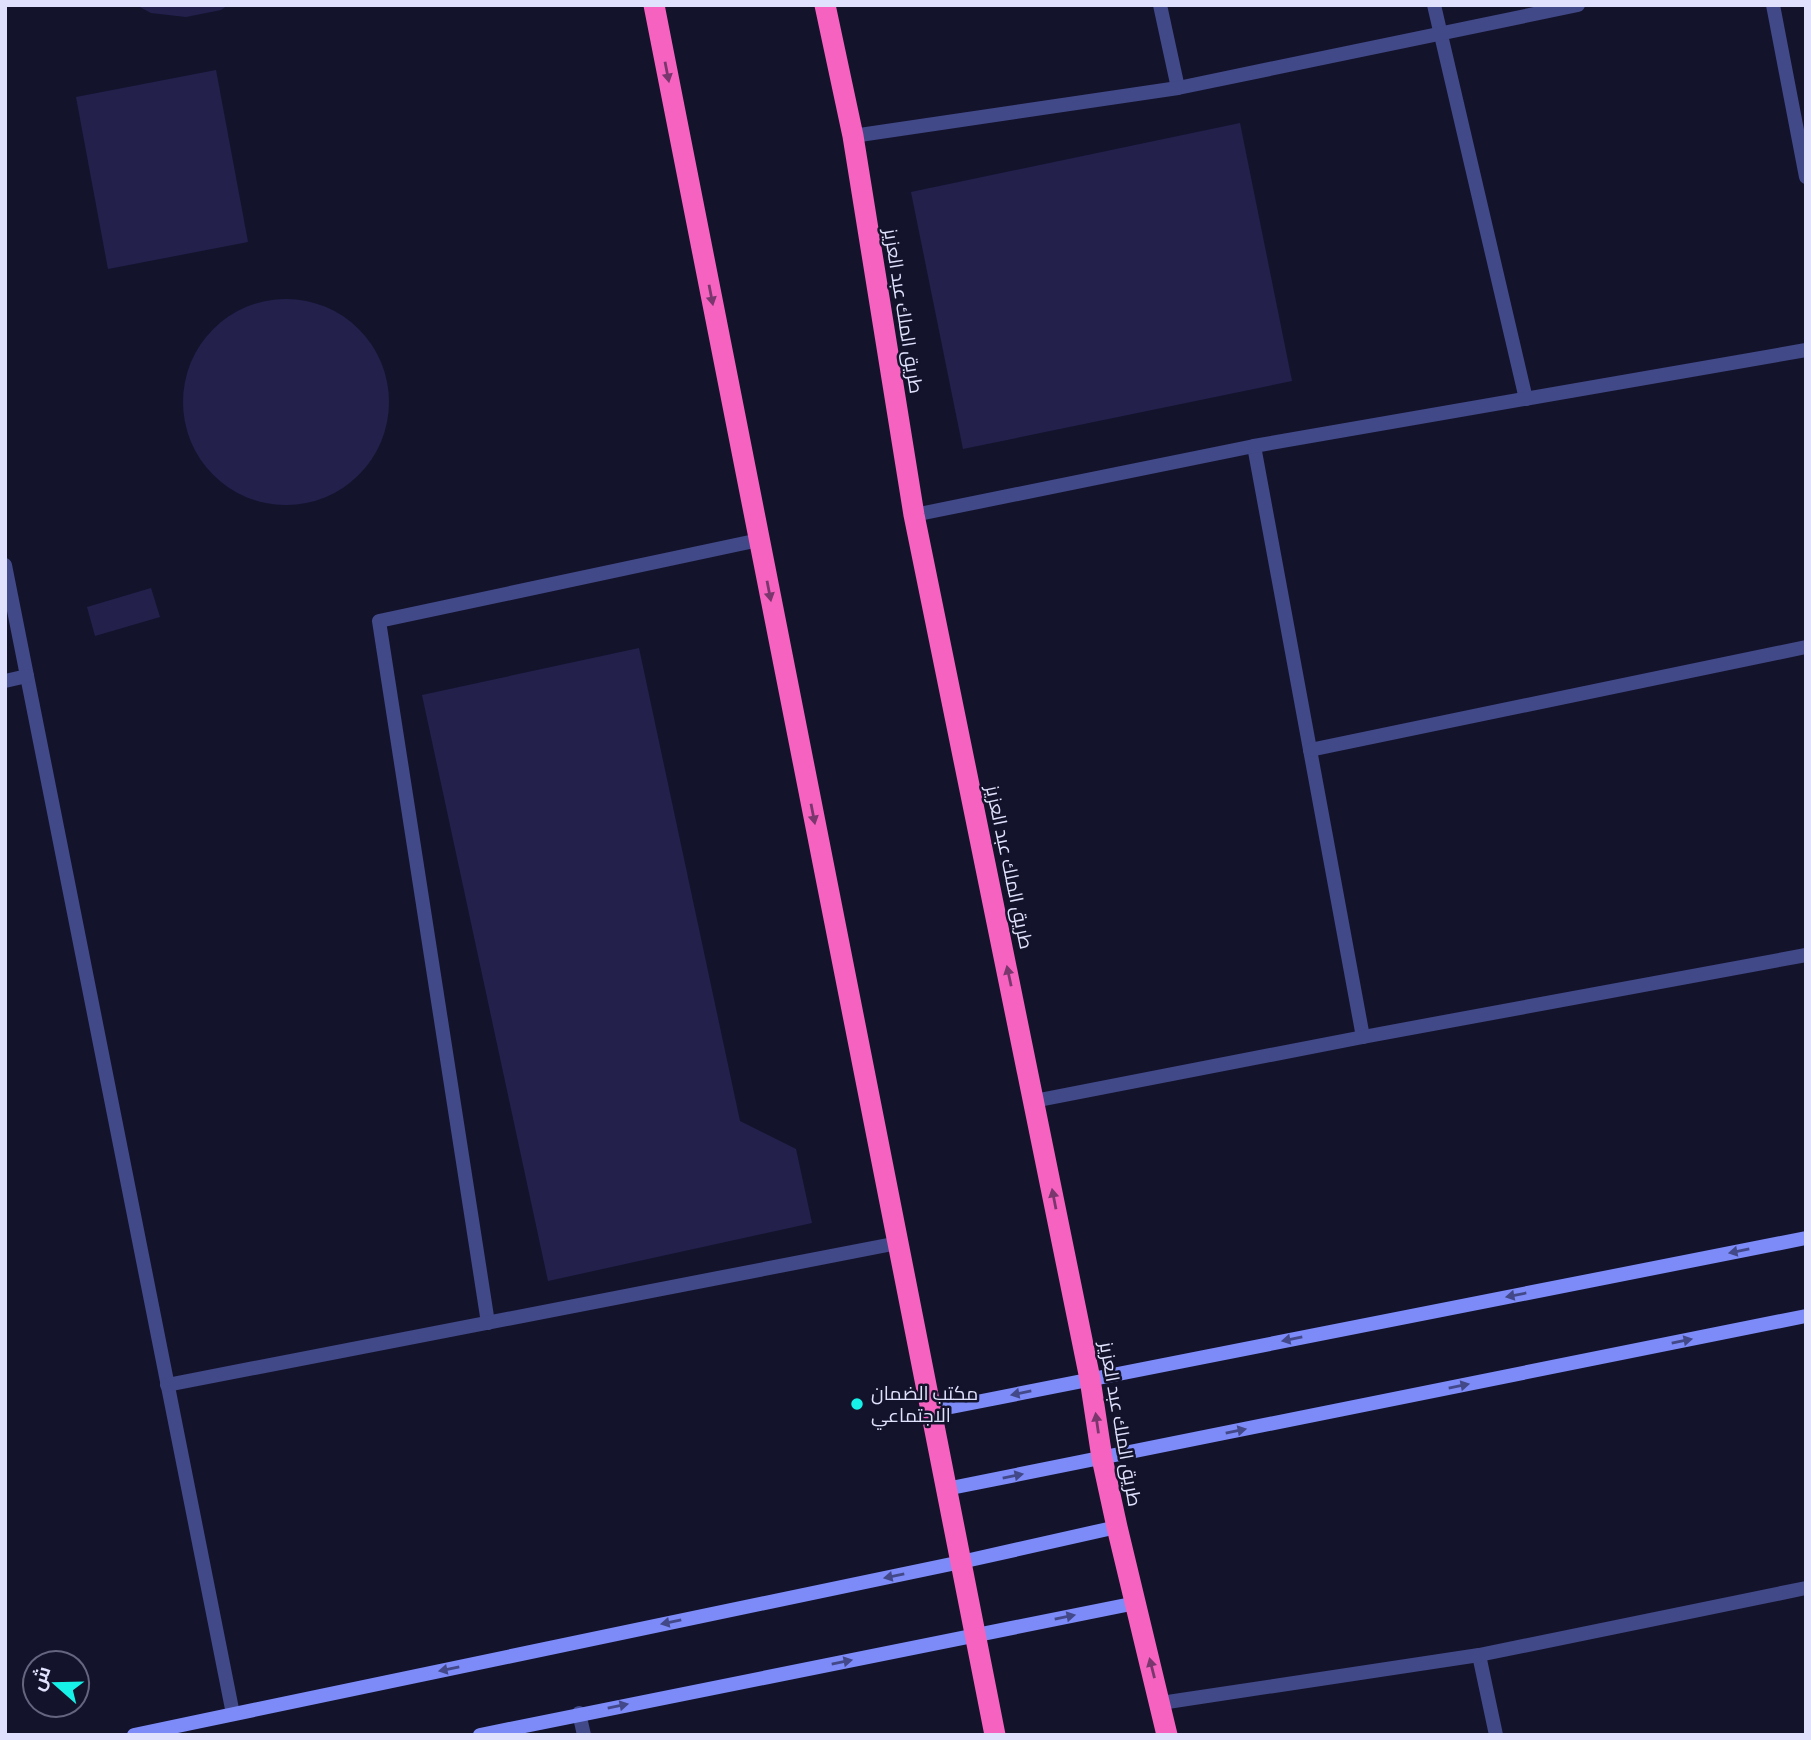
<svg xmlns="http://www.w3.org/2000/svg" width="1811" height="1740" viewBox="0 0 1811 1740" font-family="Barlow,Cairo,sans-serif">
<rect width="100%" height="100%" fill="#14132c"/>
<g fill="#23204c">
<polygon points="136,5 228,5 221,10 186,17 151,13"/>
<polygon points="216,70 248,242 108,269 76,97"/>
<polygon points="1240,123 1292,381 963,449 911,192"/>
<circle cx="286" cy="402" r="103"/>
<polygon points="151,588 160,617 95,636 87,607"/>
<polygon points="639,648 740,1121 796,1149 812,1223 548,1281 422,695"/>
</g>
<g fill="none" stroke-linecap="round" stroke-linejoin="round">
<g stroke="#414988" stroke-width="14">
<polyline points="1160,5 1178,88"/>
<polyline points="1434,5 1526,399"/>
<polyline points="1773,5 1806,177"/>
<polyline points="853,136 1178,88 1578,5"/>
<polyline points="1254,446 1363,1037"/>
<polyline points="914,515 1254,446 1806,350"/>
<polyline points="5,565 233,1714"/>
<polyline points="5,681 27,676"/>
<polyline points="1310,750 1806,647"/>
<polyline points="1034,1101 1363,1037 1806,955"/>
<polyline points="488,1323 379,621 759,540"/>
<polyline points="167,1385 898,1243"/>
<polyline points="1479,1655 1496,1735"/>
<polyline points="1161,1703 1479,1655 1806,1588"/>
<polyline points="579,1713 584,1735"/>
</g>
<g stroke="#7c8bf8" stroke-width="14">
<polyline points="931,1411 1806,1238"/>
<polyline points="946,1489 1806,1316"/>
<polyline points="134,1735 961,1562 1117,1527"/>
<polyline points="480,1735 1136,1603"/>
</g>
<g stroke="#f662bf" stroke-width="21">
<polyline points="654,5 995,1735"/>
<polyline points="825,5 853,136 914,515 1090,1379 1102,1458 1117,1527 1167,1735"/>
</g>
</g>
<defs><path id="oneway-solid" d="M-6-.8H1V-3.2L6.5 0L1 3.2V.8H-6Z" transform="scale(1.75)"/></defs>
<g fill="#7a376e">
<use href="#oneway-solid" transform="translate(667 72) rotate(79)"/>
<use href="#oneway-solid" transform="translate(711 295) rotate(79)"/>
<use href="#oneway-solid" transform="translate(769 591) rotate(79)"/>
<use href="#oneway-solid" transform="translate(813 814) rotate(79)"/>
<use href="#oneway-solid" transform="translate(1009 976) rotate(-102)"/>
<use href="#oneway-solid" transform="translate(1054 1199) rotate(-101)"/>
<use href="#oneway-solid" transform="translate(1097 1423) rotate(-98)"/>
<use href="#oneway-solid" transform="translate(1152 1668) rotate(-104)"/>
</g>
<g fill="#434988">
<use href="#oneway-solid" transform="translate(1739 1251) rotate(169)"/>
<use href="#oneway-solid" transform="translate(1516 1295) rotate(169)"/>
<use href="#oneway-solid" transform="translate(1292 1339) rotate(169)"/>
<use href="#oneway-solid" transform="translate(1682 1341) rotate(-11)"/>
<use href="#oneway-solid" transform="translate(1459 1386) rotate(-11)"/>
<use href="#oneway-solid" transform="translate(1021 1393) rotate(169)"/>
<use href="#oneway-solid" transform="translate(1236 1431) rotate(-11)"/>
<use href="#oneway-solid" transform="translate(1013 1476) rotate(-11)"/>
<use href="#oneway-solid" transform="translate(894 1576) rotate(168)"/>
<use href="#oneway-solid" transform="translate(1065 1617) rotate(-11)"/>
<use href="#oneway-solid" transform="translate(671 1622) rotate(168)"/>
<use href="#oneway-solid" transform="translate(842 1662) rotate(-11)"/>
<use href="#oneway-solid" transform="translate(449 1669) rotate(168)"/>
<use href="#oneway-solid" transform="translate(618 1706) rotate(-11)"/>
</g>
<circle fill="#17f2e8" stroke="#14132c" stroke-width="2.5" cx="857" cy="1404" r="7"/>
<g text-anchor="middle" stroke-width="5" stroke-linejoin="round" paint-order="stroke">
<g font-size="19" fill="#e0e1fd" stroke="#14132c">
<text transform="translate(904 311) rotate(81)" y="7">طريق الملك عبد العزيز</text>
<text transform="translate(1010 867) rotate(78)" y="7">طريق الملك عبد العزيز</text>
<text transform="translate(1121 1424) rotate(80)" y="7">طريق الملك عبد العزيز</text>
</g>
<g font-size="19" fill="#e0e1fd" stroke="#14132c" text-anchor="start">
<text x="871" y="1400">مكتب الضمان<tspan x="871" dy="22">الاجتماعي</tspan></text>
</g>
</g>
<rect width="1811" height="1740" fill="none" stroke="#e0e1fd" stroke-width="14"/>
<g transform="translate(56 1684) rotate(290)"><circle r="33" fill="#14132c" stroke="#666580" stroke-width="2"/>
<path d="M0-5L12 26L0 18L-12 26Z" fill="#17f2e8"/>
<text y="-10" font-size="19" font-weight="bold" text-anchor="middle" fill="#e0e1fd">ش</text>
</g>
</svg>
